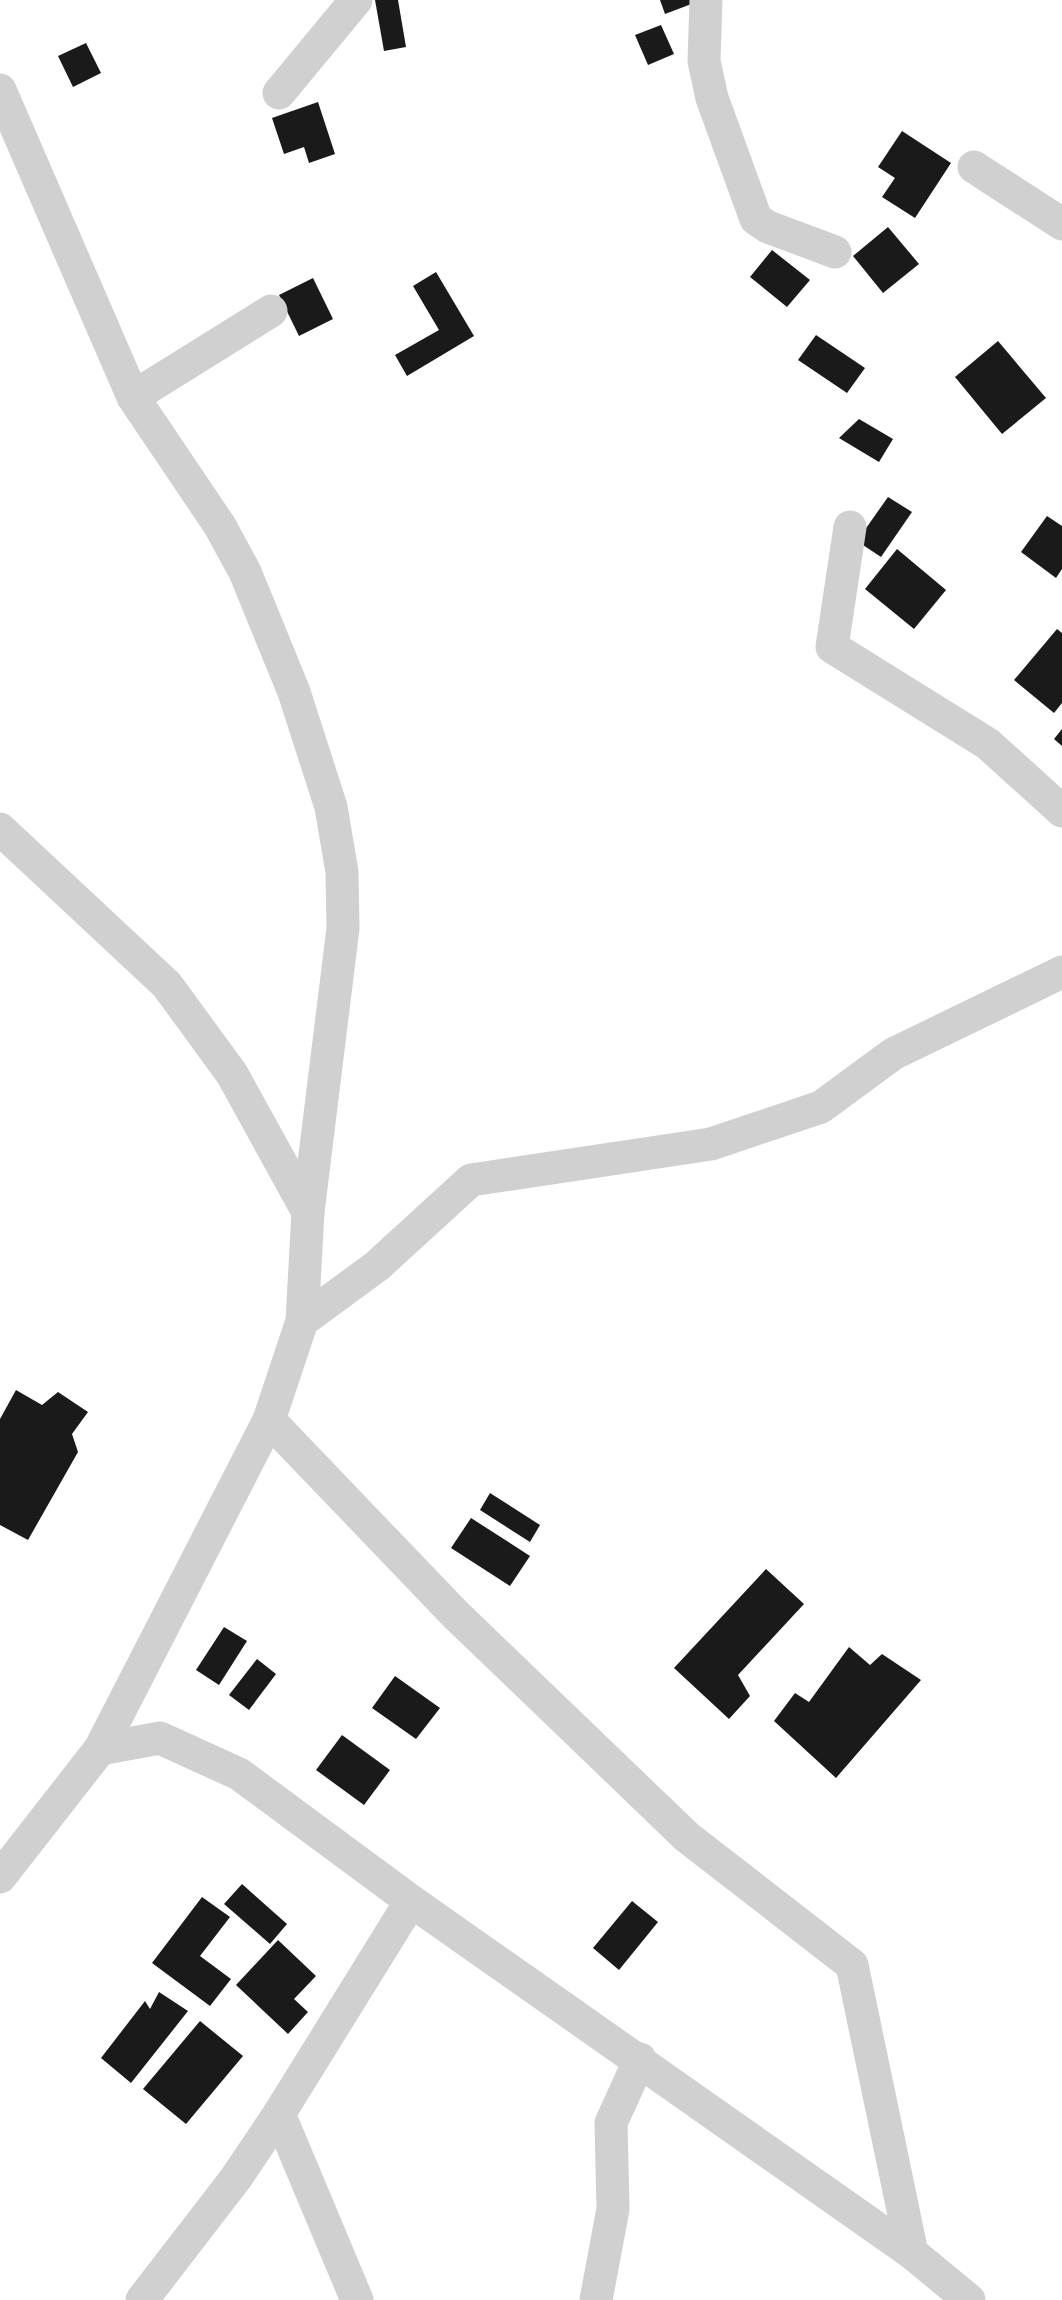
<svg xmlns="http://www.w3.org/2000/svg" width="1062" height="2300" viewBox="0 0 1062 2300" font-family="Barlow,sans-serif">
<rect width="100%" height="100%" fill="#fff"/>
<g fill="#1a1a1a">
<polygon points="375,0 398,0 406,47 384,51"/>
<polygon points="660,0 702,0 665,14"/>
<polygon points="661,25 674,54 648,65 635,35"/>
<polygon points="86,43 101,73 73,87 58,56"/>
<polygon points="318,102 335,154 309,163 304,147 284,154 272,118"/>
<polygon points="902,131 951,163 915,218 882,197 895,178 878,167"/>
<polygon points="888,227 919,264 883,293 853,256"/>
<polygon points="772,250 810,280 787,307 750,277"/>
<polygon points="436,272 474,336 407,376 395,355 439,330 413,286"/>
<polygon points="313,278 333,319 299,336 279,295"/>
<polygon points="816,335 865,368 847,393 798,360"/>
<polygon points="998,341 1046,398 1002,434 955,377"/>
<polygon points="859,419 893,439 879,462 839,438"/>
<polygon points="888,497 912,512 881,557 857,541"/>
<polygon points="1047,516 1062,526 1062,569 1056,578 1021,552"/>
<polygon points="897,549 946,590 914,629 865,589"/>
<polygon points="1057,629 1062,633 1062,703 1054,713 1014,680"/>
<polygon points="1062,729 1062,746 1054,739"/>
<polygon points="16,1390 42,1405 58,1392 88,1412 72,1434 78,1452 28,1540 0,1525 0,1419"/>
<polygon points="490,1493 540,1525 530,1542 480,1510"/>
<polygon points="471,1518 530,1556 510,1586 451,1548"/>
<polygon points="766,1569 804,1604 738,1675 750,1696 729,1719 674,1668"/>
<polygon points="224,1627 247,1641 219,1685 196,1670"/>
<polygon points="849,1647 870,1665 882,1654 921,1680 836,1778 774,1721 795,1693 809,1702"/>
<polygon points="257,1659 276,1674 249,1710 229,1695"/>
<polygon points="395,1676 440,1708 416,1739 372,1708"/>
<polygon points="342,1735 390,1770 364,1805 316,1770"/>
<polygon points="242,1884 287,1924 270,1944 224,1904"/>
<polygon points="202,1897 230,1917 200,1956 231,1979 210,2006 152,1963"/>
<polygon points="632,1901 658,1922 619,1970 593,1948"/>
<polygon points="278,1940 316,1976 294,1999 308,2012 288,2034 236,1985"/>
<polygon points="159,1992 188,2011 131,2083 101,2058 145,2001 150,2009"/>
<polygon points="200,2021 243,2056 186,2124 143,2089"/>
</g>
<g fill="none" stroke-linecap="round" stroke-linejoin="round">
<g stroke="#d0d0d0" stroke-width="33">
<polyline points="706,0 704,61 712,98 756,219 768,227 835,252"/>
<polyline points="0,90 133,397 220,526 245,572 294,692 331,807 342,872 343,928 308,1212"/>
<polyline points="279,93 356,0"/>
<polyline points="974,167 1062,224"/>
<polyline points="133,397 271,311"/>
<polyline points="850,527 832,647 988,744 1062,811"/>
<polyline points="0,829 167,985 232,1074 308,1212 302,1321 269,1420 100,1749 0,1877"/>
<polyline points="302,1321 377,1266 471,1180 711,1144 821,1107 893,1054 1062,972"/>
<polyline points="269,1420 455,1614 687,1837 852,1965 912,2253"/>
<polyline points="100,1749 160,1738 239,1774 411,1901 912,2253 969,2300"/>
<polyline points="279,2114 357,2300"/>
<polyline points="142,2300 236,2178 279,2114 411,1901"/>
<polyline points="596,2300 613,2209 611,2123 640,2059"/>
</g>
</g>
</svg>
